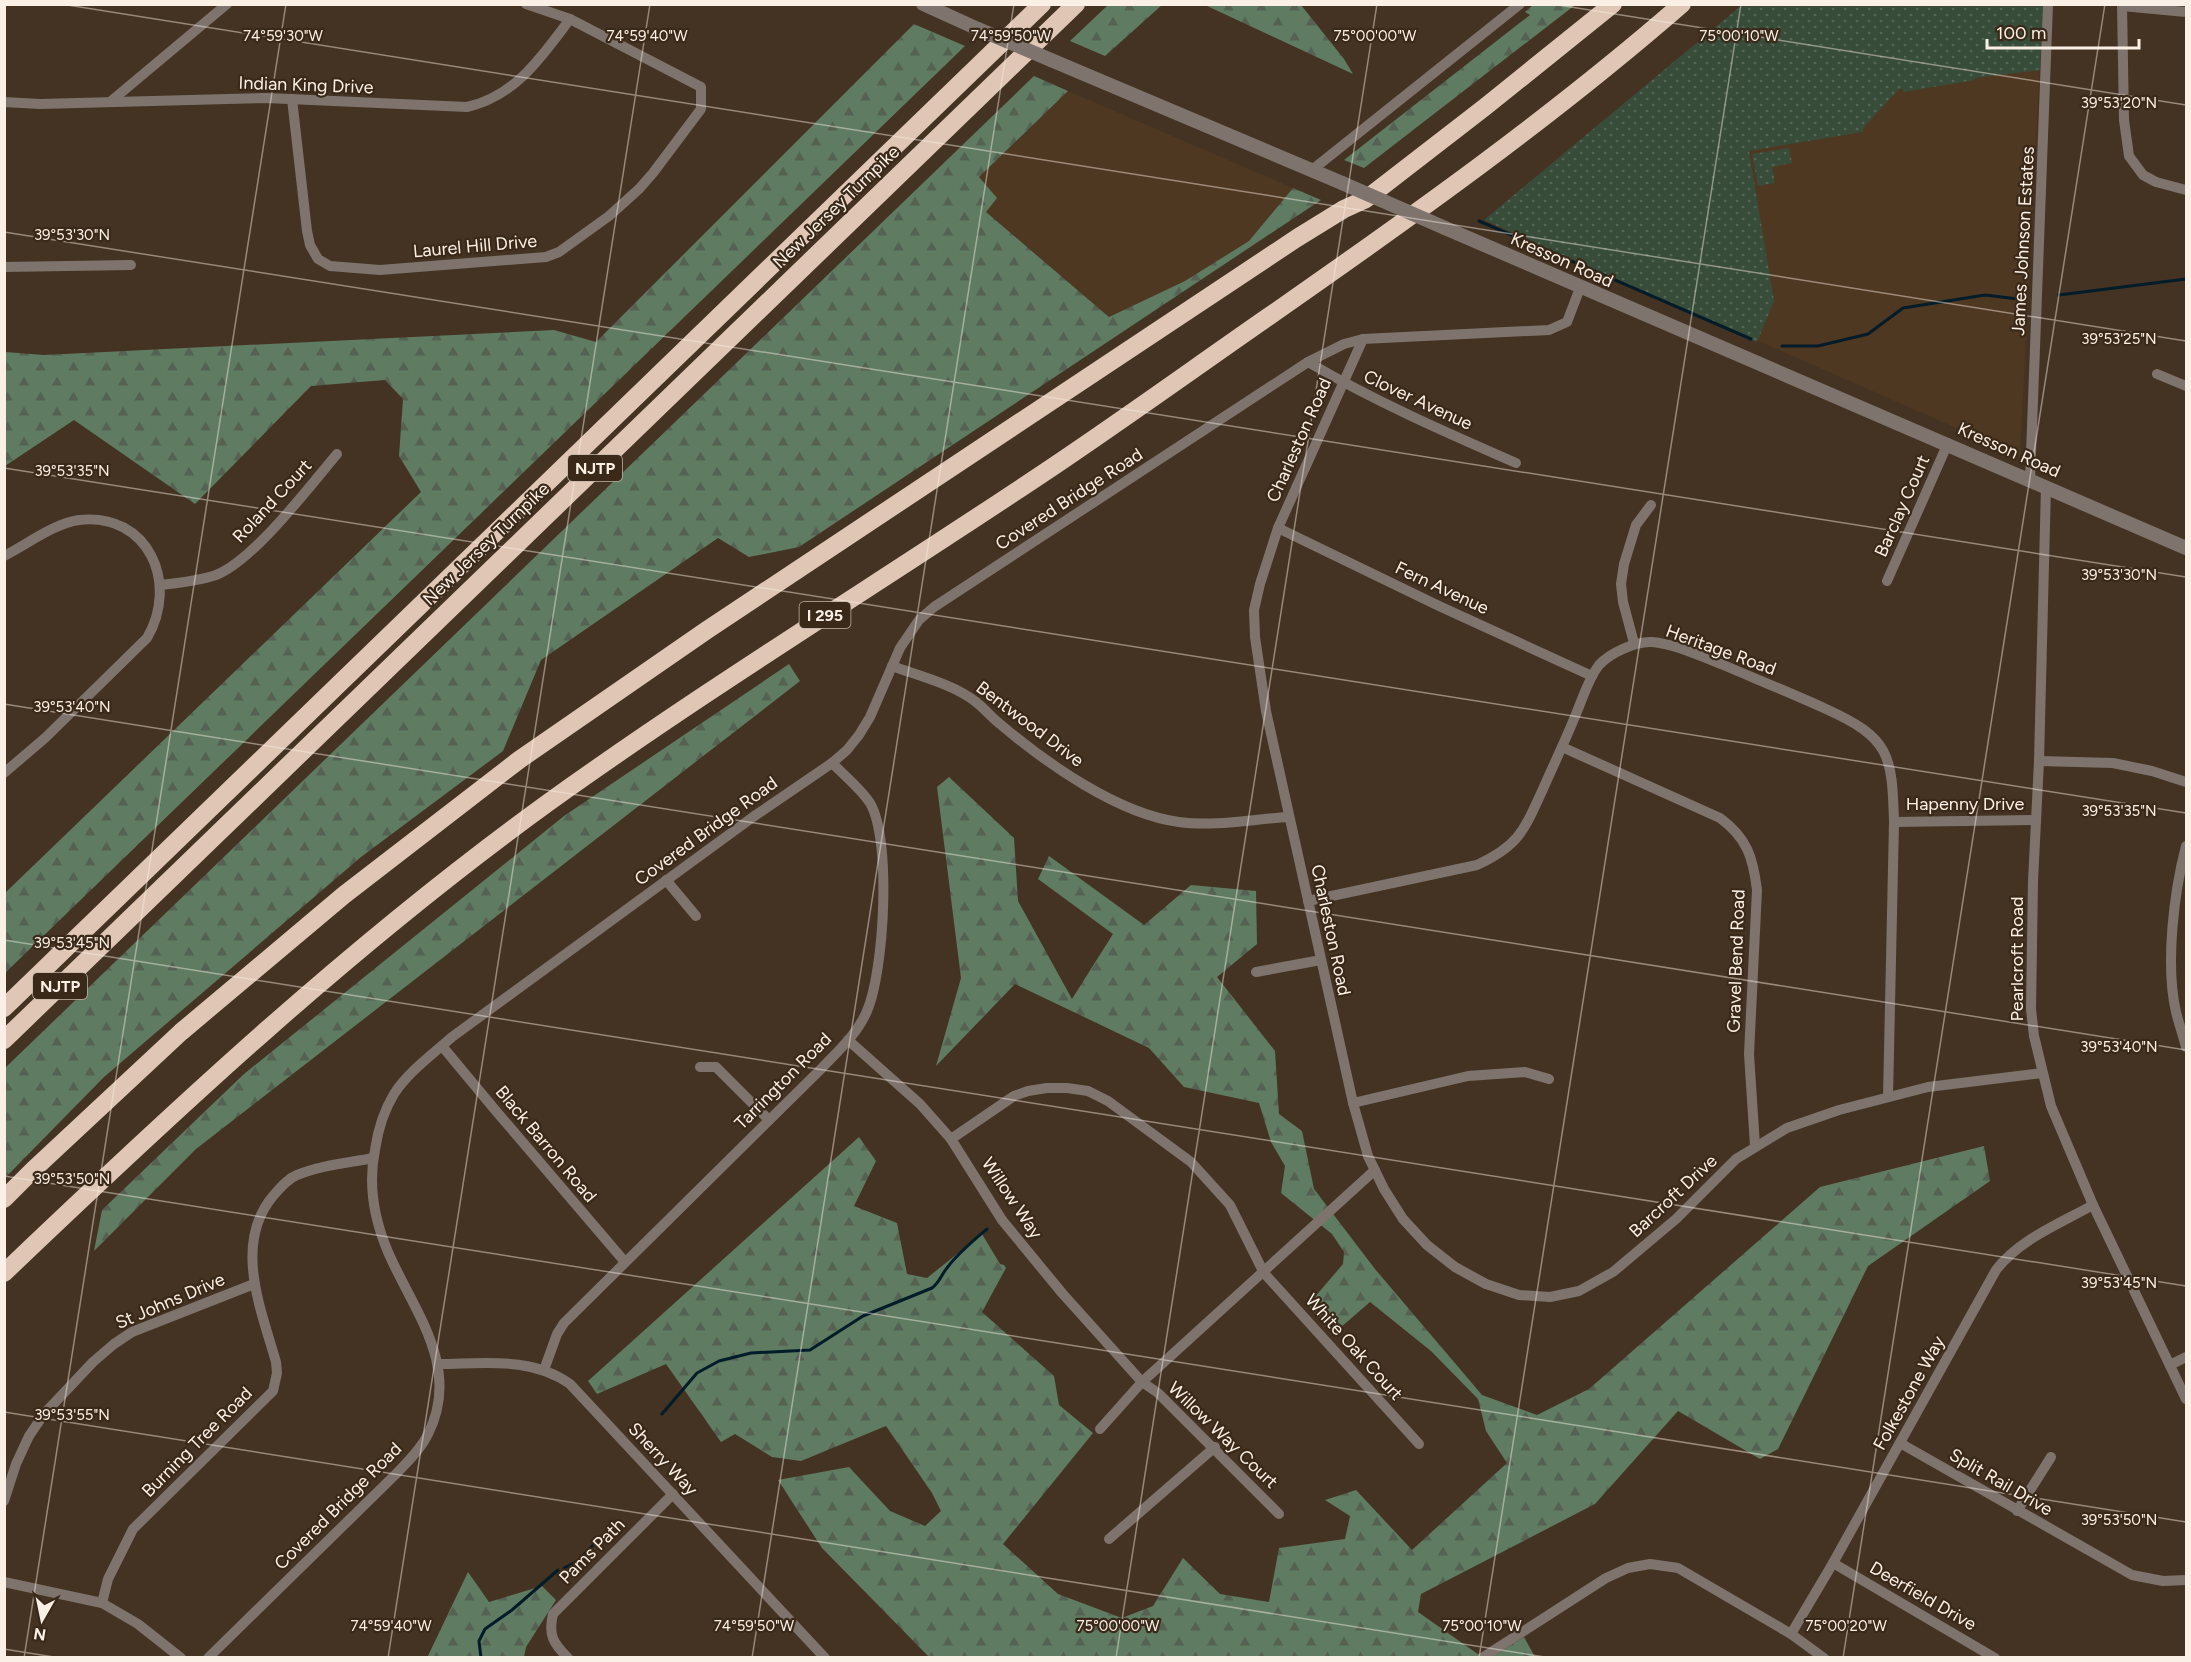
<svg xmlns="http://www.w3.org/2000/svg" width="2191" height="1662" viewBox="0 0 2191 1662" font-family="Figtree,sans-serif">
<defs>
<pattern id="grass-dots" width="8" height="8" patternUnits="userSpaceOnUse" patternTransform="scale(1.5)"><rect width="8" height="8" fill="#384c3a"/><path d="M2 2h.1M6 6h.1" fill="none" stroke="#566656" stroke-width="1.8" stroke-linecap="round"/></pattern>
<pattern id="forest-firs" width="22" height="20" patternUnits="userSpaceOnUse" patternTransform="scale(1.5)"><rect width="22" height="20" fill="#5f7b61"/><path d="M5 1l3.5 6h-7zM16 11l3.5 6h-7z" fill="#556253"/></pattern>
</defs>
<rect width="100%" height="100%" fill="#443323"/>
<g fill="#4f3822">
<polygon points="1742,5 2043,5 2020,456 1484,220"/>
<polygon points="1068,91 1293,188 1249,241 1185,281 1109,317 986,212 979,177"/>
</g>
<g fill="url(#grass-dots)">
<polygon points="1742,5 2043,5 2040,70 1975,78 1975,80 1903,92 1903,89 1899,89 1864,127 1862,132 1749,151 1774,301 1757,342 1484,220"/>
<polygon points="1789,148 1792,163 1772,167 1775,183 1758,186 1752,154"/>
</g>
<g fill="url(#forest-firs)">
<polygon points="1108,5 1108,4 1162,5 1105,56 1070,41"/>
<polygon points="1205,5 1301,5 1344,59 1353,74"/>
<polygon points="1533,5 1575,5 1364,168 1344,160 1530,15 1525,12"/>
<polygon points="914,24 965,46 5,973 5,893 421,492 399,456 403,399 385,380 311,386 195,504 74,420 5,466 5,352 44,355 554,330 596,342"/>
<polygon points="1034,76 1068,91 979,177 997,198 986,212 1109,317 1185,281 1249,241 1293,188 1321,200 799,547 749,557 718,538 541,660 503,751 361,857 104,1077 5,1178 5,1068"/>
<polygon points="789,664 800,681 196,1149 94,1251 102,1210 244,1074 564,816"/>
<polygon points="949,777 1014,838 1018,901 1072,999 1113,934 1038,879 1049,856 1144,925 1191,885 1256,891 1257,944 1217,977 1275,1051 1279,1114 1302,1131 1314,1189 1375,1269 1482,1395 1537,1415 1589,1389 1820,1187 1984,1146 1990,1181 1868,1266 1778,1449 1760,1459 1678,1411 1595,1504 1421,1594 1418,1612 1482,1657 929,1657 822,1548 778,1480 849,1467 890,1511 925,1526 941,1511 932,1493 886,1426 801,1461 772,1457 735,1434 721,1442 666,1364 597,1394 588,1381 859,1137 876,1161 854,1206 897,1223 907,1274 927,1278 982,1234 1000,1264 1004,1265 1006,1268 982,1312 1054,1376 1059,1405 1093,1433 1003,1544 1058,1594 1122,1618 1153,1606 1183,1558 1220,1594 1269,1602 1279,1548 1345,1539 1350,1516 1325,1500 1356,1490 1412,1550 1507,1463 1486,1431 1478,1399 1431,1351 1370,1302 1333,1334 1308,1305 1343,1264 1344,1252 1332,1234 1281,1193 1285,1166 1271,1142 1259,1103 1184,1087 1149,1048 1015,984 936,1066 961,978 937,787"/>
<polygon points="468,1572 489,1602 542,1586 556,1600 526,1647 524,1657 427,1658"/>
<polygon points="1524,1637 1535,1657 1491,1658"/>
</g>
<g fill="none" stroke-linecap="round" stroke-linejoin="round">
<g stroke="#021d29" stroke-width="3">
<polyline points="1479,221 1751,339"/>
<polyline points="2059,295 2186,279"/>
<polyline points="1782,346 1818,346 1868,334 1903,308 1985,295 2018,299"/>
<path d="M662,1414L697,1373L719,1361L751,1353L810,1350L863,1316L932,1288C940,1282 941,1275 947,1268C958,1253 973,1241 987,1229"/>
<polyline points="564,1568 578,1561 597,1541"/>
<polyline points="481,1658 479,1641 485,1629 512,1610 558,1570"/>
</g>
<g stroke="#7e746d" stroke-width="10">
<polyline points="2122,4 2124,120 2129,156 2143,175 2156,182 2186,190"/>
<polyline points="2122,6 2186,12"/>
<polyline points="292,99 307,231 310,245 318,259 330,266 380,270 546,257 559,252 609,216 639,189 653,173 701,109 701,87 570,19 526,4"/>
<path d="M4,102L40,104L267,98L467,107C516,96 542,56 570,19"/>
<polyline points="110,102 227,4"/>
<polyline points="1312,170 1520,4"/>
<polyline points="4,267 131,265"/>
<polyline points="1363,339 1278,528 1260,584 1254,610 1255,637 1266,711 1353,1103 1368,1156 1384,1189 1403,1219 1427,1245 1455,1267 1486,1284 1519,1295 1550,1297 1579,1291 1613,1272 1676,1219 1736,1159 1787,1128 1839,1110 1928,1087 2042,1073"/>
<path d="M1308,362C1374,401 1445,432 1516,463"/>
<polyline points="2157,374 2186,386"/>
<polyline points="2030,480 2048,4"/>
<polyline points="2046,486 2039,761 2033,881 2031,1009 2034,1036 2051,1106 2093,1205 2186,1399"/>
<polyline points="1278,528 1439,606 1592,676"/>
<path d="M4,556C26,545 55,523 79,520C149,512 179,584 147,638L45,738L4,773"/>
<polyline points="1887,581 1948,443"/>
<path d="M161,585C179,583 198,581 216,575C253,561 310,486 337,454"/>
<polyline points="1634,643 1623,602 1621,584 1624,564 1636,525 1651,505"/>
<path d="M892,666C919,676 953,684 976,702C985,709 991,717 1000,724C1046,763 1118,814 1179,822C1213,827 1254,819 1289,817"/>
<path d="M1562,747L1720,818C1747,838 1753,857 1757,890L1749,1054L1755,1146"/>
<polyline points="2039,761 2113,763 2152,771 2186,782"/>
<polyline points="1894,822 2036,820"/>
<path d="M2186,846C2174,892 2165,964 2176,1012C2179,1024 2183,1035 2186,1047"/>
<polyline points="666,880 696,916"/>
<path d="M1308,901L1477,865C1520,845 1524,830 1543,789C1554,764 1566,739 1576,714C1583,698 1588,679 1599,665C1610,653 1636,641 1652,642C1675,644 1700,656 1721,664C1756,679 1791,693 1826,709C1890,738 1892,754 1894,822L1888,1097"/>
<polyline points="1256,972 1321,960"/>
<polyline points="848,1040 920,1104 951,1139 1002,1220 1062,1293 1142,1382 1158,1393 1279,1514"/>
<polyline points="442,1046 496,1111 625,1262"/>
<polyline points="700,1067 716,1067 769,1120"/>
<polyline points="1353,1103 1468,1076 1525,1072 1549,1079"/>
<polyline points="951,1139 1014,1096 1028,1091 1047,1088 1067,1088 1088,1091 1108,1101 1191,1162 1230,1205 1264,1273 1419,1444"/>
<path d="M438,1364C483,1364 531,1356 570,1384L825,1658"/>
<polyline points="2170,1365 2186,1357"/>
<path d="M544,1370L557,1334L564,1323L822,1068C838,1051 858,1033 867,1011C884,972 892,840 870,803C862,790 843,774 832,763"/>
<polyline points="1100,1429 1142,1382 1375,1170"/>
<polyline points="1900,1443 2132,1575 2163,1581 2186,1580"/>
<polyline points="4,1501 16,1464 29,1436 44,1414 93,1362 114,1344 132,1332 254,1284"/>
<polyline points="2017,1511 2051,1457"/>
<polyline points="1109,1539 1215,1447"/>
<polyline points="1833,1563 1995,1658"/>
<polyline points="4,1582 102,1603 138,1624 181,1658"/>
<path d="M102,1603L108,1579L133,1529L273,1391L277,1373L276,1362C261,1309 233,1244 273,1196C280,1188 287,1179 297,1175C321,1165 348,1163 373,1158"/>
<path d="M1791,1634L1833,1563L1996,1270C2020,1239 2059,1224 2093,1205"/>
<path d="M208,1658L397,1473C408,1461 421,1449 428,1434C462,1367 413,1310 388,1252C374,1219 368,1184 375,1150C378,1129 383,1112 394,1094C408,1072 432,1055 452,1037L753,817L832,763L847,750L859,735L870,717L900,648L919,620L934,607L1308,362L1344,344L1363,339L1549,330L1567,322L1580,288"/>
<path d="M568,1658C553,1643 548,1635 553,1614L673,1494"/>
<polyline points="1482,1658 1606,1578 1628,1568 1650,1564 1678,1568 1791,1634 1824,1658"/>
</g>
<g stroke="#7e746d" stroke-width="14">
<polyline points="923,4 978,29"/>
<polyline points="1051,60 1342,183"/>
<polyline points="1445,228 2186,548"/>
</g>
<g stroke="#dfc6b5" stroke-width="18">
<polyline points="4,1008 1042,4"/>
<polyline points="4,1040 1076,4"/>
<polyline points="4,1199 33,1170 181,1032 344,895 519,760 707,630 1297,238 1344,209 1366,199 1485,107 1613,4"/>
<path d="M4,1273C178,1107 354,943 549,802C712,685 884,580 1051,468C1124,419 1196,367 1268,317C1410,218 1551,118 1682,4"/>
</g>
<g stroke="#7e746d" stroke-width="14">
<polyline points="978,29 1051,60"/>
<polyline points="1342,183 1445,228"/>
</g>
</g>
<path fill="none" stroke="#fbf0e6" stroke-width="1.5" stroke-opacity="0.45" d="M61,4L2186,341M1552,4L2186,105M4,232L2186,577M4,468L2186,813M4,704L2186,1050M4,940L2186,1286M4,1176L2186,1522M4,1412L1551,1658M4,1649L60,1658M24,1658L286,4M388,1658L650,4M752,1658L1014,4M1116,1658L1377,4M1479,1658L1741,4M1843,1658L2105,4"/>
<g text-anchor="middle" stroke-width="4.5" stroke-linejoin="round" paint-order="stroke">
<g fill="#3a2919" stroke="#c1b4a8" stroke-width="1.5">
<rect x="568" y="455" width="54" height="26" rx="4.5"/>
<rect x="799.5" y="602" width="51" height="26" rx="4.5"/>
<rect x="33" y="973" width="54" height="26" rx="4.5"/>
</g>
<g font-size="16" font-weight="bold" fill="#fbf0e6">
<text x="595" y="474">NJTP</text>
<text x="825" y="621">I 295</text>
<text x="60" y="992">NJTP</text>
</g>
<g font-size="18" fill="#fbf0e6" stroke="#3a2919">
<text transform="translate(306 85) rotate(2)" y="6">Indian King Drive</text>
<text transform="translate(836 207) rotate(-44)" y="6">New Jersey Turnpike</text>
<text transform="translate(2023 241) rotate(-87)" y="6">James Johnson Estates</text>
<text transform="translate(475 246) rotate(-5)" y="6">Laurel Hill Drive</text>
<text transform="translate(1562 260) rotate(24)" y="6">Kresson Road</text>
<text transform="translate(1418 400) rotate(25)" y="6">Clover Avenue</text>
<text transform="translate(1299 440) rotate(-66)" y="6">Charleston Road</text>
<text transform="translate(2009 450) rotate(24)" y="6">Kresson Road</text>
<text transform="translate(1069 499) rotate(-33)" y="6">Covered Bridge Road</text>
<text transform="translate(272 501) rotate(-47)" y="6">Roland Court</text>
<text transform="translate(1902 506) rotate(-66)" y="6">Barclay Court</text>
<text transform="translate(486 544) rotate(-44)" y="6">New Jersey Turnpike</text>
<text transform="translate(1442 588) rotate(25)" y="6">Fern Avenue</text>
<text transform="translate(1721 650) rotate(20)" y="6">Heritage Road</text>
<text transform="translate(1030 724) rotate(37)" y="6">Bentwood Drive</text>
<text x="1965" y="810">Hapenny Drive</text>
<text transform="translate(706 831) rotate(-36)" y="6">Covered Bridge Road</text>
<text transform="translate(1331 930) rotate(78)" y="6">Charleston Road</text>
<text transform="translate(2017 959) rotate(-90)" y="6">Pearlcroft Road</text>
<text transform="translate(1736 961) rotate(-88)" y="6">Gravel Bend Road</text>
<text transform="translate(783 1081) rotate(-45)" y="6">Tarrington Road</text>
<text transform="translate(546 1144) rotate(50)" y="6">Black Barron Road</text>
<text transform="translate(1673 1196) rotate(-43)" y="6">Barcroft Drive</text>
<text transform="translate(1012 1198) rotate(56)" y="6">Willow Way</text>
<text transform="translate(170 1301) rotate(-23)" y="6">St Johns Drive</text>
<text transform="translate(1354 1347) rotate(48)" y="6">White Oak Court</text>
<text transform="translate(1909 1393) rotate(-61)" y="6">Folkestone Way</text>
<text transform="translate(1223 1435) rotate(44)" y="6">Willow Way Court</text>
<text transform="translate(197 1442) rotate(-45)" y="6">Burning Tree Road</text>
<text transform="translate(663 1459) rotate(47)" y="6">Sherry Way</text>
<text transform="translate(2001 1482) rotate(30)" y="6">Split Rail Drive</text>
<text transform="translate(338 1506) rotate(-45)" y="6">Covered Bridge Road</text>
<text transform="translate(592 1551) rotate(-45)" y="6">Pams Path</text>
<text transform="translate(1923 1596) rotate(30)" y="6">Deerfield Drive</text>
</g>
</g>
<g font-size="15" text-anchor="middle" fill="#fbf0e6" stroke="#3a2919" stroke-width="4.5" stroke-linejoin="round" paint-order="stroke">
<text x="283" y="41">74°59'30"W</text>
<text x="647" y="41">74°59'40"W</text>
<text x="1011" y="41">74°59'50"W</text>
<text x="1375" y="41">75°00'00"W</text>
<text x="1739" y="41">75°00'10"W</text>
<text x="2119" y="108">39°53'20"N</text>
<text x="72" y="240">39°53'30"N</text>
<text x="2119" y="344">39°53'25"N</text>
<text x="72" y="476">39°53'35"N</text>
<text x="2119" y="580">39°53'30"N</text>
<text x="72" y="712">39°53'40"N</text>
<text x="2119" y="816">39°53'35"N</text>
<text x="72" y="948">39°53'45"N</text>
<text x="2119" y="1052">39°53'40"N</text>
<text x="72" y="1184">39°53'50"N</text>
<text x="2119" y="1288">39°53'45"N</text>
<text x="72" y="1420">39°53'55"N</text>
<text x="2119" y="1525">39°53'50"N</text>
<text x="391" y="1631">74°59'40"W</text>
<text x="754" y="1631">74°59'50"W</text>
<text x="1118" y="1631">75°00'00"W</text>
<text x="1482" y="1631">75°00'10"W</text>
<text x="1846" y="1631">75°00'20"W</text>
</g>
<rect width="2191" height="1662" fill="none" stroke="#fbf0e6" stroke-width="12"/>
<g transform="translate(42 1620) rotate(189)" stroke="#3a2919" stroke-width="4.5" paint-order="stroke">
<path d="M0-4.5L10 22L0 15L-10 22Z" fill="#fbf0e6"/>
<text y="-9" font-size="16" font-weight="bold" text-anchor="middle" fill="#fbf0e6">N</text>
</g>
<path d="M1987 39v9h152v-9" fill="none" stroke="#fbf0e6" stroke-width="3"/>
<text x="1996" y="39" font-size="18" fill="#fbf0e6" stroke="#3a2919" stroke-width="4.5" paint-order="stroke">100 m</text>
</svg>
